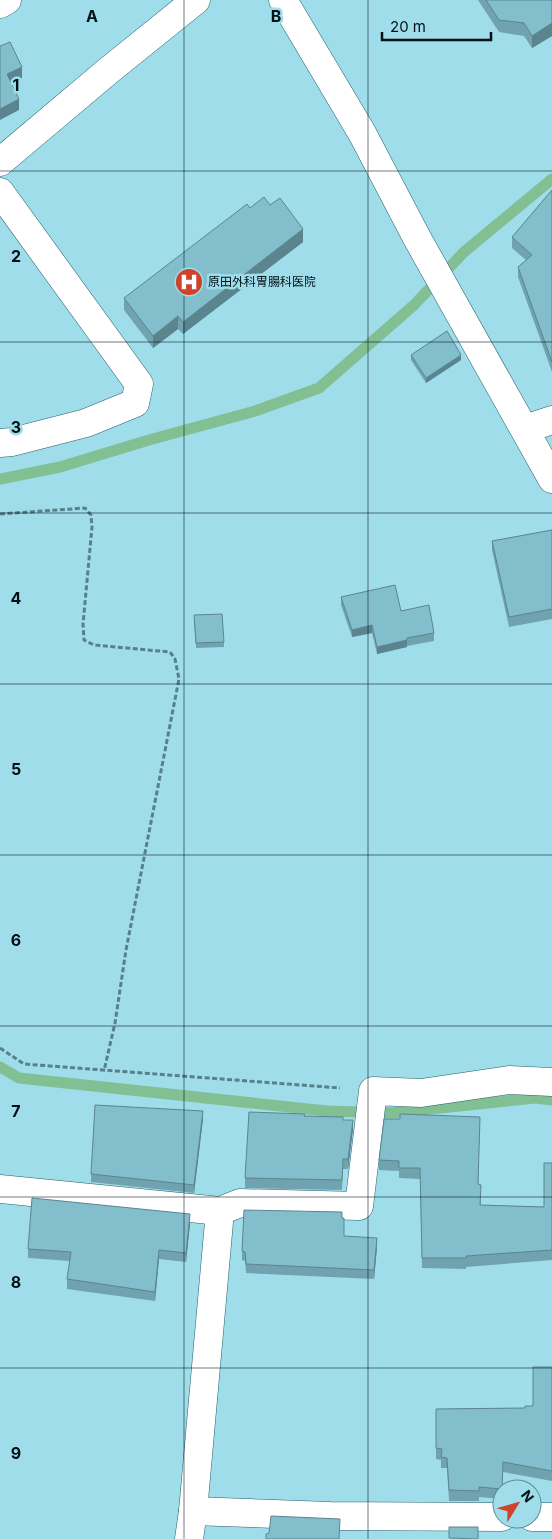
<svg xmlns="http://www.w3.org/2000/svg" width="552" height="1539" viewBox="0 0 552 1539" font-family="Inter,'Noto Sans JP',sans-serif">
<rect width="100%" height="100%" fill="#a0ddea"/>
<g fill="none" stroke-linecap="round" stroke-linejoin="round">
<g stroke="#82bf93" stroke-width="11">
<polyline points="0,479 60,467 149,440 255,411 319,388 414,305 464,252 552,179"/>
<polyline points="0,1067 19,1078 327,1111 392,1113 535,1098 552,1100"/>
</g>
<defs>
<g id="minor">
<polyline points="283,0 362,133 417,238 552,479"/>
<polyline points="0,4 7,0"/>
<polyline points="0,162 108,71 196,0"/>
<polyline points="0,192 139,384 135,403 86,423 12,442 0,443"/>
<polyline points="525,429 552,420"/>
<polyline points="0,1189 220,1211 240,1203 359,1206 373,1091 421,1093 509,1080 552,1082"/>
<polyline points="193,1511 220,1211"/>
<polyline points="532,1517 552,1517"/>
<polyline points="189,1539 193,1511 330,1516 502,1517"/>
</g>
</defs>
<use href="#minor" stroke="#22606b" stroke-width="29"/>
<g stroke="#57818a" stroke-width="3" stroke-dasharray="5 2.5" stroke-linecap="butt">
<polyline points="0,514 85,508 91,515 92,527 83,624 84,640 94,645 170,652 175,659 179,679 126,950 115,1023 104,1071"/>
<polyline points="0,1048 24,1064 340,1088"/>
</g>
<use href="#minor" stroke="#fff" stroke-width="28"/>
</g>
<g fill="#70a3af">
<polygon points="478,0 552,0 552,36 532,48 524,36 499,32"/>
<polygon points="552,190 552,372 518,277 518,267 526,260 512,248 512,237"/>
<polygon points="270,205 303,242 183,334 178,329 153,348 124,310 124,298 250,208"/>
<polygon points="411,355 461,360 426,383 411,360"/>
<polygon points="552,530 552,619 509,627 492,550 492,541"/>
<polygon points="341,597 401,611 434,633 434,641 407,646 407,647 377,654 372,633 352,637 341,605"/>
<polygon points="194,621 224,642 224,647 196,648"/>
<polygon points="304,1116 343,1120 353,1129 348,1169 343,1169 342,1190 245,1188 245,1178"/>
<polygon points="203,1119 194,1193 91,1182 91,1174"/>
<polygon points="400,1119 479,1184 481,1205 544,1207 552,1163 552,1260 466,1267 466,1269 422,1268 420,1179 399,1178 399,1171 379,1170 379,1160"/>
<polygon points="342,1218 344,1236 377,1247 374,1279 246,1273 245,1261 242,1260 242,1251"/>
<polygon points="190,1224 186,1262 159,1259 155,1301 67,1289 67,1279 70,1261 28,1258 28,1249"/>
<polygon points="552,1367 552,1481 503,1472 502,1499 479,1497 479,1501 449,1501 447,1468 441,1468 441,1460 436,1459 436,1409 525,1408 533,1406"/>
</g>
<g fill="#5b858e">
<polygon points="552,23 552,36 532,48 532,36"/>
<polygon points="22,67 22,78 7,85 7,74"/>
<polygon points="19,99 19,110 0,120 0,109"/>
<polygon points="303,229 303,242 183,334 183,322"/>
<polygon points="178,316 178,329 153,348 153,336"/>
<polygon points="461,355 461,360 426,383 426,378"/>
<polygon points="372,625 372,633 352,637 352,630"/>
<polygon points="407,640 407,647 377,654 377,647"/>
<polygon points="203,1111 203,1119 194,1193 194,1185"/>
<polygon points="353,1120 353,1129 348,1169 348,1159"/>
<polygon points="190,1214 190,1224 186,1262 186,1253"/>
<polygon points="377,1238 377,1247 374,1279 374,1270"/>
<polygon points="159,1250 159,1259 155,1301 155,1292"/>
</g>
<g fill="#82becb" stroke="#5b858e">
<polygon points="486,0 552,0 552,23 532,36 524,23 499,20"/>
<polygon points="10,42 22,67 7,74 19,99 0,109 0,46"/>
<polygon points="552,190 552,362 518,267 532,255 512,237"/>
<polygon points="264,197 270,205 280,198 303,229 183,322 178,316 153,336 124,298 247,204 250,208"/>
<polygon points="447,331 461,355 426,378 411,355"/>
<polygon points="552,530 552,609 509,617 492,541"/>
<polygon points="395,585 401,611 429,605 434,633 407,638 407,640 377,647 372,625 352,630 341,597"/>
<polygon points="222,614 224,642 196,643 194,615"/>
<polygon points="95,1105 203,1111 194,1185 91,1174"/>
<polygon points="249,1112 305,1114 304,1116 343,1117 343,1120 353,1120 348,1159 343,1159 342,1180 245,1178"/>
<polygon points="400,1114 480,1117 478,1184 481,1185 480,1205 544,1207 544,1163 552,1163 552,1250 466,1256 466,1258 422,1258 420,1168 399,1168 399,1161 379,1160 384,1119 400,1119"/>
<polygon points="32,1198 190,1214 186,1253 159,1250 155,1292 67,1279 71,1252 28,1249"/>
<polygon points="244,1210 342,1212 342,1218 344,1218 344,1236 377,1238 374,1270 246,1264 245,1252 242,1251"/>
<polygon points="533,1367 552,1367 552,1471 503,1462 502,1489 479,1487 479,1491 449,1490 447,1458 441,1457 442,1449 436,1448 436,1409 525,1408 525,1406 533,1406"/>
<polygon points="271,1516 340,1519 339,1539 266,1539 266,1534 269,1533"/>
<polygon points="449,1527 478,1527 478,1539 449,1538"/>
</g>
<path fill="none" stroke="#001116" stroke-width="1" stroke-opacity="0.55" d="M184,0V1539M368,0V1539M0,171H552M0,342H552M0,513H552M0,684H552M0,855H552M0,1026H552M0,1197H552M0,1368H552"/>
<defs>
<symbol id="hospital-disc" viewBox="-11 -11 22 22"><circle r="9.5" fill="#cf432b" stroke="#a0ddea"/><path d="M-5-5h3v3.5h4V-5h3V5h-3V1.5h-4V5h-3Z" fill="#fff"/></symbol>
</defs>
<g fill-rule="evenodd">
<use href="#hospital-disc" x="173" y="266" width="32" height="32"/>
</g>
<g text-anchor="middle" stroke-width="5" stroke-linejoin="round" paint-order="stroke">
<g font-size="12" fill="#001116" stroke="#a0ddea" text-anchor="start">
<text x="208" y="286">原田外科胃腸科医院</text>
</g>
</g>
<g font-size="16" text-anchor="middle" font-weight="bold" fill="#001116" stroke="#a0ddea" stroke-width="5" stroke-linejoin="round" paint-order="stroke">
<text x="92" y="22">A</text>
<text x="276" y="22">B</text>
<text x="16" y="91">1</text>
<text x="16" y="262">2</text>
<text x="16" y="433">3</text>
<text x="16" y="604">4</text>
<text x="16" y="775">5</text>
<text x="16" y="946">6</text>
<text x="16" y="1117">7</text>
<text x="16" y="1288">8</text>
<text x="16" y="1459">9</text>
</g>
<g transform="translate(517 1504) rotate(53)"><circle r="24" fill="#a0ddea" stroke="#608b95"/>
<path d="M0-4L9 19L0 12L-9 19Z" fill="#cf432b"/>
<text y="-8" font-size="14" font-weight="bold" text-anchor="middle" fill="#001116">N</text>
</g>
<path d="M382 32v8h109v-8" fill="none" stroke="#001116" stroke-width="2.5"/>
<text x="390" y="32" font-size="15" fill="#001116" stroke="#a0ddea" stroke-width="4" paint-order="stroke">20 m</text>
</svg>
